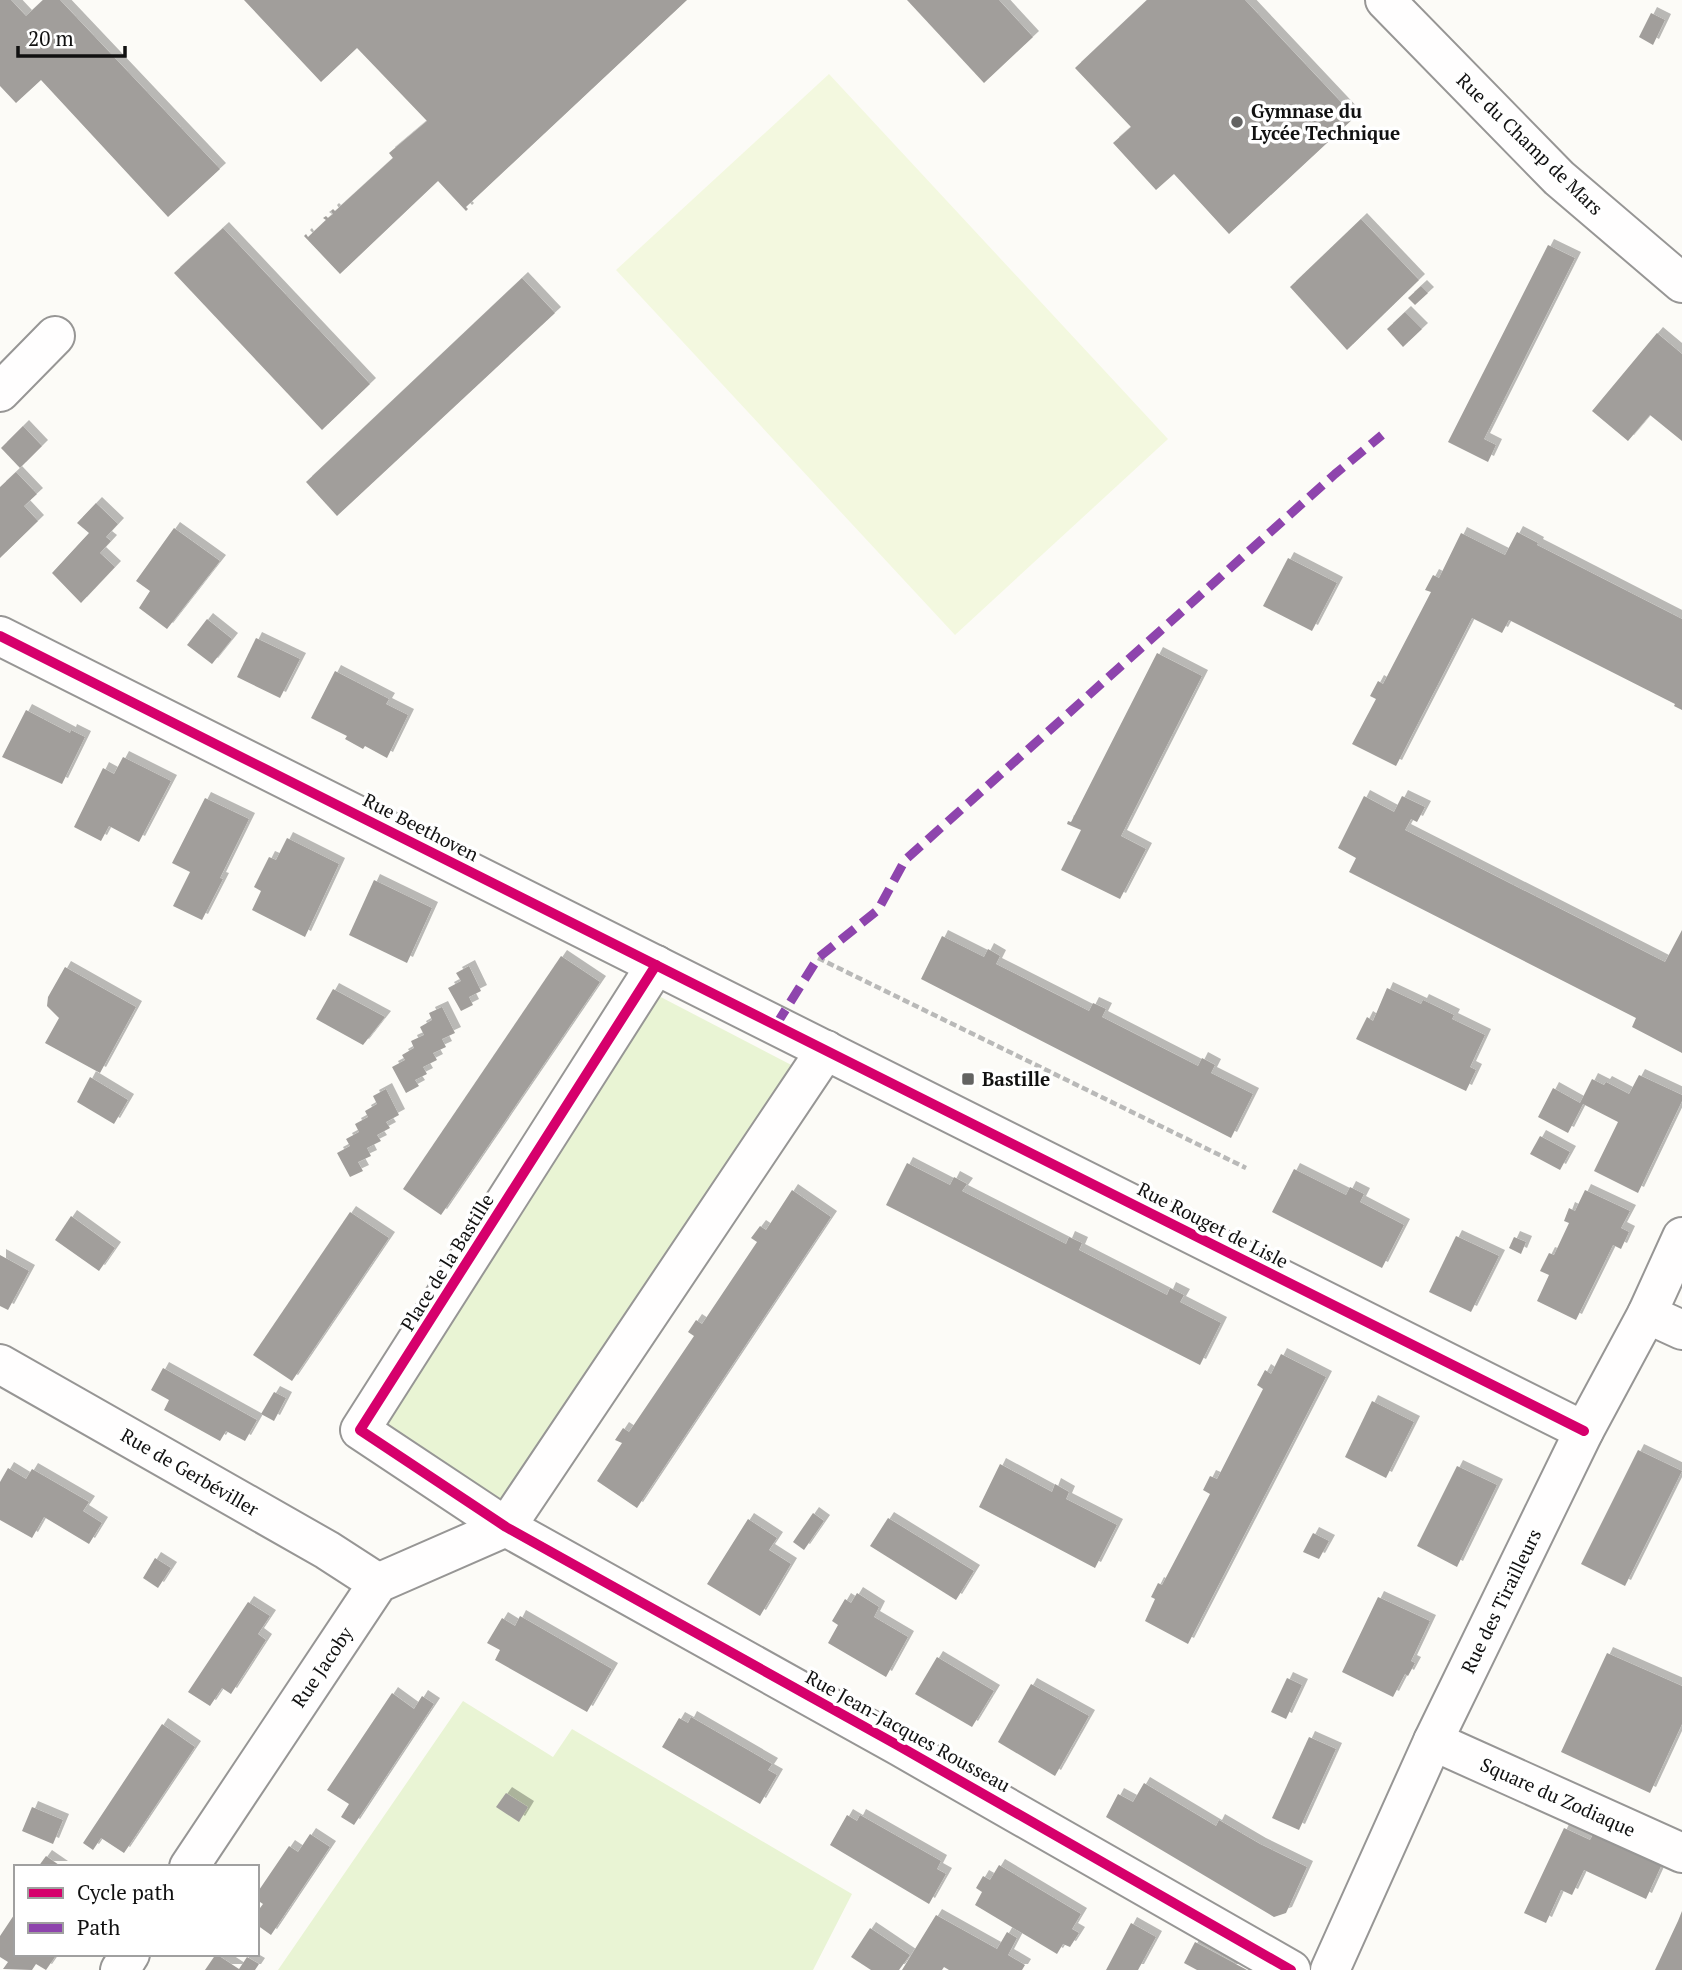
<svg xmlns="http://www.w3.org/2000/svg" width="1682" height="1970" viewBox="0 0 1682 1970" font-family="'PT Serif',serif">
<defs>
<filter id="shadow"><feDropShadow dx="6" dy="-6" stdDeviation="0" flood-color="#0004"/></filter>
</defs>
<rect width="100%" height="100%" fill="#fcfbf7"/>
<g fill="#e9f4d4">
<polygon points="653,993 801,1070 521,1512 381,1425"/>
<polygon points="463,1701 553,1757 572,1729 852,1894 813,1970 278,1970"/>
</g>
<polygon fill="#f3f8df" points="829,74 1168,439 955,635 616,270"/>
<g fill="#a19e9b" filter="url(#shadow)">
<polygon points="0,0 11,0 26,16 43,0 60,0 220,169 168,217 41,80 16,103 0,86"/>
<polygon points="244,0 687,0 466,207 468,209 466,211 438,181 340,274 304,236 306,234 308,237 326,220 323,218 326,216 328,218 333,214 331,211 333,209 335,211 393,158 389,153 427,121 357,48 321,82"/>
<polygon points="907,0 999,0 1033,37 984,83"/>
<polygon points="1147,0 1245,0 1355,117 1229,234 1174,174 1156,190 1113,143 1131,127 1075,68"/>
<polygon points="1651,13 1665,20 1653,45 1639,37"/>
<polygon points="1361,219 1419,280 1347,350 1290,287"/>
<polygon points="223,228 370,384 322,430 174,273"/>
<polygon points="1548,245 1575,258 1484,439 1496,445 1488,462 1448,442"/>
<polygon points="522,278 555,313 337,516 306,482"/>
<polygon points="1421,286 1428,293 1415,305 1408,298"/>
<polygon points="1405,312 1422,329 1403,347 1387,329"/>
<polygon points="1657,333 1682,354 1682,441 1650,415 1628,441 1592,411"/>
<polygon points="23,426 42,446 20,468 1,448"/>
<polygon points="16,472 37,494 24,506 38,521 0,558 0,487"/>
<polygon points="96,503 118,524 106,537 111,541 100,553 115,567 81,603 52,573 89,533 77,523"/>
<polygon points="174,528 220,561 167,629 139,608 150,591 136,581"/>
<polygon points="1517,532 1538,543 1537,545 1545,549 1682,619 1682,710 1674,706 1675,704 1509,620 1502,633 1472,618 1396,766 1352,744 1376,699 1370,696 1378,681 1383,684 1431,592 1425,590 1433,575 1439,578 1461,533 1505,555"/>
<polygon points="1288,558 1337,583 1312,631 1263,606"/>
<polygon points="207,619 232,639 212,664 187,645"/>
<polygon points="256,638 300,659 280,698 237,677"/>
<polygon points="1157,653 1202,676 1121,836 1146,849 1120,899 1061,870 1081,830 1067,824 1068,821 1071,822"/>
<polygon points="335,671 389,699 386,704 408,715 387,758 365,746 363,749 345,739 347,736 311,718"/>
<polygon points="26,710 70,733 71,730 85,737 62,784 2,757"/>
<polygon points="123,757 171,781 139,842 109,826 101,841 74,827 103,768 114,774"/>
<polygon points="1364,796 1394,812 1402,796 1425,807 1417,822 1411,819 1405,830 1665,962 1682,930 1682,1053 1632,1027 1636,1018 1349,872 1356,858 1338,848"/>
<polygon points="205,798 249,819 220,878 223,879 202,920 173,906 190,872 172,863"/>
<polygon points="287,838 339,864 305,937 252,910 261,891 254,887 269,857 276,860"/>
<polygon points="374,880 432,908 407,963 349,935"/>
<polygon points="942,936 984,957 988,949 1000,956 996,964 1089,1011 1093,1003 1106,1009 1102,1017 1198,1066 1202,1058 1215,1065 1211,1073 1253,1094 1231,1138 921,979"/>
<polygon points="561,956 600,982 441,1215 403,1189"/>
<polygon points="469,966 481,991 469,997 473,1005 461,1011 448,988 461,981 456,973"/>
<polygon points="65,967 136,1007 100,1073 45,1043 59,1018 47,1006 48,997"/>
<polygon points="1387,988 1421,1004 1423,1000 1454,1015 1452,1019 1485,1035 1470,1067 1476,1070 1466,1091 1356,1039 1367,1017 1373,1021"/>
<polygon points="333,989 385,1017 363,1045 316,1019"/>
<polygon points="442,1007 455,1033 442,1039 446,1047 433,1053 437,1060 423,1067 427,1074 415,1080 419,1086 406,1093 392,1067 405,1060 402,1055 414,1048 411,1041 424,1035 420,1027 432,1020 429,1013"/>
<polygon points="1639,1075 1682,1095 1682,1101 1638,1193 1594,1171 1618,1122 1583,1104 1568,1133 1538,1117 1553,1088 1580,1103 1592,1079 1604,1085 1606,1082 1629,1094"/>
<polygon points="90,1077 128,1100 114,1124 77,1102"/>
<polygon points="386,1089 399,1115 386,1122 390,1128 377,1135 381,1141 367,1148 371,1156 358,1162 363,1171 350,1177 337,1153 350,1146 346,1139 359,1132 355,1124 368,1117 365,1111 377,1104 373,1096"/>
<polygon points="1540,1136 1570,1152 1560,1170 1530,1154"/>
<polygon points="907,1163 950,1185 954,1177 967,1184 962,1191 1066,1244 1069,1237 1082,1243 1079,1250 1167,1295 1170,1288 1184,1295 1180,1302 1221,1323 1200,1365 886,1205"/>
<polygon points="1294,1169 1346,1195 1350,1187 1364,1194 1360,1202 1404,1225 1382,1268 1272,1212"/>
<polygon points="792,1190 831,1217 637,1508 597,1481 622,1443 615,1440 623,1428 629,1432 694,1336 688,1332 696,1320 702,1324 757,1242 751,1238 760,1226 766,1230"/>
<polygon points="1585,1190 1630,1211 1621,1228 1629,1232 1621,1249 1613,1245 1576,1320 1537,1301 1549,1275 1540,1271 1549,1253 1554,1255 1569,1223 1564,1221 1569,1208 1575,1211"/>
<polygon points="350,1212 389,1238 292,1381 253,1355"/>
<polygon points="71,1216 115,1248 99,1271 55,1240"/>
<polygon points="1456,1236 1499,1256 1471,1312 1429,1292"/>
<polygon points="1514,1237 1526,1242 1521,1254 1509,1248"/>
<polygon points="0,1255 29,1271 8,1310 0,1306"/>
<polygon points="1281,1354 1326,1377 1188,1644 1145,1621 1155,1599 1151,1597 1158,1583 1162,1585 1210,1494 1203,1490 1210,1476 1217,1479 1263,1389 1257,1385 1265,1370 1271,1374"/>
<polygon points="163,1368 257,1420 245,1441 226,1431 220,1441 164,1410 169,1400 151,1390"/>
<polygon points="274,1392 286,1398 274,1421 261,1414"/>
<polygon points="1372,1401 1414,1422 1386,1478 1345,1457"/>
<polygon points="1638,1450 1682,1471 1625,1586 1581,1564"/>
<polygon points="1000,1464 1052,1492 1055,1484 1069,1492 1066,1499 1117,1525 1095,1568 979,1507"/>
<polygon points="1457,1466 1497,1485 1457,1567 1417,1546"/>
<polygon points="8,1468 26,1479 32,1469 89,1502 83,1511 102,1523 89,1544 44,1517 32,1538 0,1520 0,1482"/>
<polygon points="813,1513 824,1521 804,1550 793,1542"/>
<polygon points="888,1518 974,1571 956,1600 870,1546"/>
<polygon points="748,1519 777,1538 769,1550 791,1564 760,1616 707,1584"/>
<polygon points="1313,1533 1329,1541 1319,1559 1303,1552"/>
<polygon points="155,1558 171,1568 158,1588 143,1578"/>
<polygon points="857,1593 879,1607 874,1617 908,1637 886,1677 828,1643 838,1625 832,1621 845,1599 851,1603"/>
<polygon points="1378,1597 1430,1621 1411,1661 1415,1663 1408,1676 1405,1674 1393,1697 1342,1672"/>
<polygon points="248,1602 270,1616 258,1634 266,1640 231,1694 222,1688 210,1706 188,1692"/>
<polygon points="520,1616 612,1669 587,1712 495,1660 500,1650 487,1643 502,1618 515,1626"/>
<polygon points="1607,1653 1682,1686 1682,1724 1650,1793 1561,1752"/>
<polygon points="937,1657 994,1691 972,1727 915,1694"/>
<polygon points="1287,1678 1302,1685 1286,1719 1271,1712"/>
<polygon points="1031,1684 1089,1716 1055,1776 998,1742"/>
<polygon points="392,1693 414,1709 422,1696 434,1704 354,1825 341,1817 349,1804 327,1790"/>
<polygon points="691,1717 772,1764 768,1770 777,1775 760,1804 662,1747 679,1718 688,1723"/>
<polygon points="162,1724 195,1747 124,1853 101,1838 93,1850 83,1843"/>
<polygon points="1309,1737 1336,1749 1299,1830 1272,1818"/>
<polygon points="1144,1783 1216,1826 1219,1820 1260,1844 1307,1867 1286,1913 1274,1917 1106,1817 1118,1794 1133,1802"/>
<polygon points="506,1793 528,1807 519,1822 496,1807"/>
<polygon points="32,1807 63,1820 53,1844 22,1831"/>
<polygon points="847,1815 857,1821 860,1815 941,1861 937,1869 946,1874 929,1904 830,1845"/>
<polygon points="1564,1828 1590,1840 1595,1831 1662,1864 1646,1899 1584,1870 1572,1895 1561,1890 1546,1923 1524,1913"/>
<polygon points="310,1834 330,1847 271,1935 257,1925 257,1912 263,1904 257,1900 257,1893 289,1846 298,1852"/>
<polygon points="46,1856 62,1867 38,1867"/>
<polygon points="999,1865 1081,1914 1072,1929 1079,1933 1070,1947 1063,1944 1057,1954 975,1905 982,1892 976,1888 983,1876 990,1880"/>
<polygon points="1682,1911 1682,1970 1655,1970 1678,1921"/>
<polygon points="16,1912 16,1954 57,1954 46,1970 36,1964 32,1970 3,1969 8,1962 0,1957 0,1936"/>
<polygon points="936,1915 997,1949 1007,1932 1017,1938 1008,1955 1025,1965 1022,1970 949,1970 944,1967 942,1970 902,1970"/>
<polygon points="1131,1923 1156,1937 1138,1970 1106,1970"/>
<polygon points="870,1928 910,1955 899,1970 871,1970 851,1957"/>
<polygon points="1195,1942 1247,1970 1197,1970 1184,1963"/>
<polygon points="216,1954 239,1969 247,1957 259,1964 255,1970 205,1970"/>
</g>
<g fill="none" stroke-linecap="round" stroke-linejoin="round">
<defs>
<g id="minor">
<polyline points="1385,0 1559,178 1682,283"/>
<polyline points="0,392 55,336"/>
<polyline points="0,636 1584,1431"/>
<polyline points="656,965 360,1430 506,1527 899,1746 1291,1970"/>
<polyline points="1647,1314 1682,1330"/>
<polyline points="0,1364 327,1550 378,1583"/>
<polyline points="506,1527 826,1050"/>
<polyline points="1433,1741 1682,1853"/>
<polyline points="189,1867 378,1583 506,1527"/>
<polyline points="120,1970 130,1954"/>
<polyline points="1330,1970 1433,1741 1584,1431 1647,1314 1682,1237"/>
</g>
</defs>
<use href="#minor" stroke="#979695" stroke-width="42"/>
<polyline stroke="#b9b9b8" stroke-width="4.5" stroke-dasharray="7 3.5" stroke-linecap="butt" points="818,958 1246,1168"/>
<use href="#minor" stroke="#fffefe" stroke-width="38"/>
<polyline stroke="#8e44ad" stroke-width="9" stroke-dasharray="18 9" stroke-linecap="butt" points="776,1025 818,958 878,910 905,860 1335,474 1382,435"/>
<defs>
<g id="cycleway">
<polyline points="0,636 1584,1431"/>
<polyline points="656,965 360,1430 506,1527 899,1746 1291,1970"/>
</g>
</defs>
<use href="#cycleway" stroke="#fff" stroke-width="15"/>
<use href="#cycleway" stroke="#d6006c" stroke-width="10"/>
</g>
<g fill="#636362" stroke="#fff" stroke-width="2.5">
<circle cx="1237" cy="122" r="7"/>
<rect x="961" y="1072" width="14" height="14" rx="3.5"/>
</g>
<g text-anchor="middle" stroke-width="7" stroke-linejoin="round" paint-order="stroke">
<g font-size="19" font-weight="bold" fill="#111" stroke="#fff" text-anchor="start">
<text x="1251" y="118">Gymnase du<tspan x="1251" dy="22">Lycée Technique</tspan></text>
<text x="982" y="1086">Bastille</text>
</g>
<g font-size="19" fill="#111" stroke="#fff">
<text transform="translate(1530 144) rotate(44)" y="7">Rue du Champ de Mars</text>
<text transform="translate(421 827) rotate(27)" y="7">Rue Beethoven</text>
<text transform="translate(1213 1225) rotate(27)" y="7">Rue Rouget de Lisle</text>
<text transform="translate(447 1262) rotate(-58)" y="7">Place de la Bastille</text>
<text transform="translate(190 1472) rotate(30)" y="7">Rue de Gerbéviller</text>
<text transform="translate(1501 1601) rotate(-64)" y="7">Rue des Tirailleurs</text>
<text transform="translate(322 1667) rotate(-56)" y="7">Rue Jacoby</text>
<text transform="translate(908 1731) rotate(29)" y="7">Rue Jean-Jacques Rousseau</text>
<text transform="translate(1558 1797) rotate(24)" y="7">Square du Zodiaque</text>
</g>
</g>
<rect x="14" y="1865" width="245" height="91" fill="#ffffff" stroke="#a0a0a0" stroke-width="2"/>
<rect x="28" y="1888" width="35" height="10" fill="#d6006c" stroke="#a0a0a0" stroke-width="2"/>
<text x="77" y="1900" font-size="21" fill="#111111">Cycle path</text>
<rect x="28" y="1923" width="35" height="10" fill="#8e44ad" stroke="#a0a0a0" stroke-width="2"/>
<text x="77" y="1935" font-size="21" fill="#111111">Path</text>
<path d="M18 46v10h107v-10" fill="none" stroke="#111111" stroke-width="3.5"/>
<text x="28" y="46" font-size="21" fill="#111111" stroke="#ffffff" stroke-width="5" paint-order="stroke">20 m</text>
</svg>
